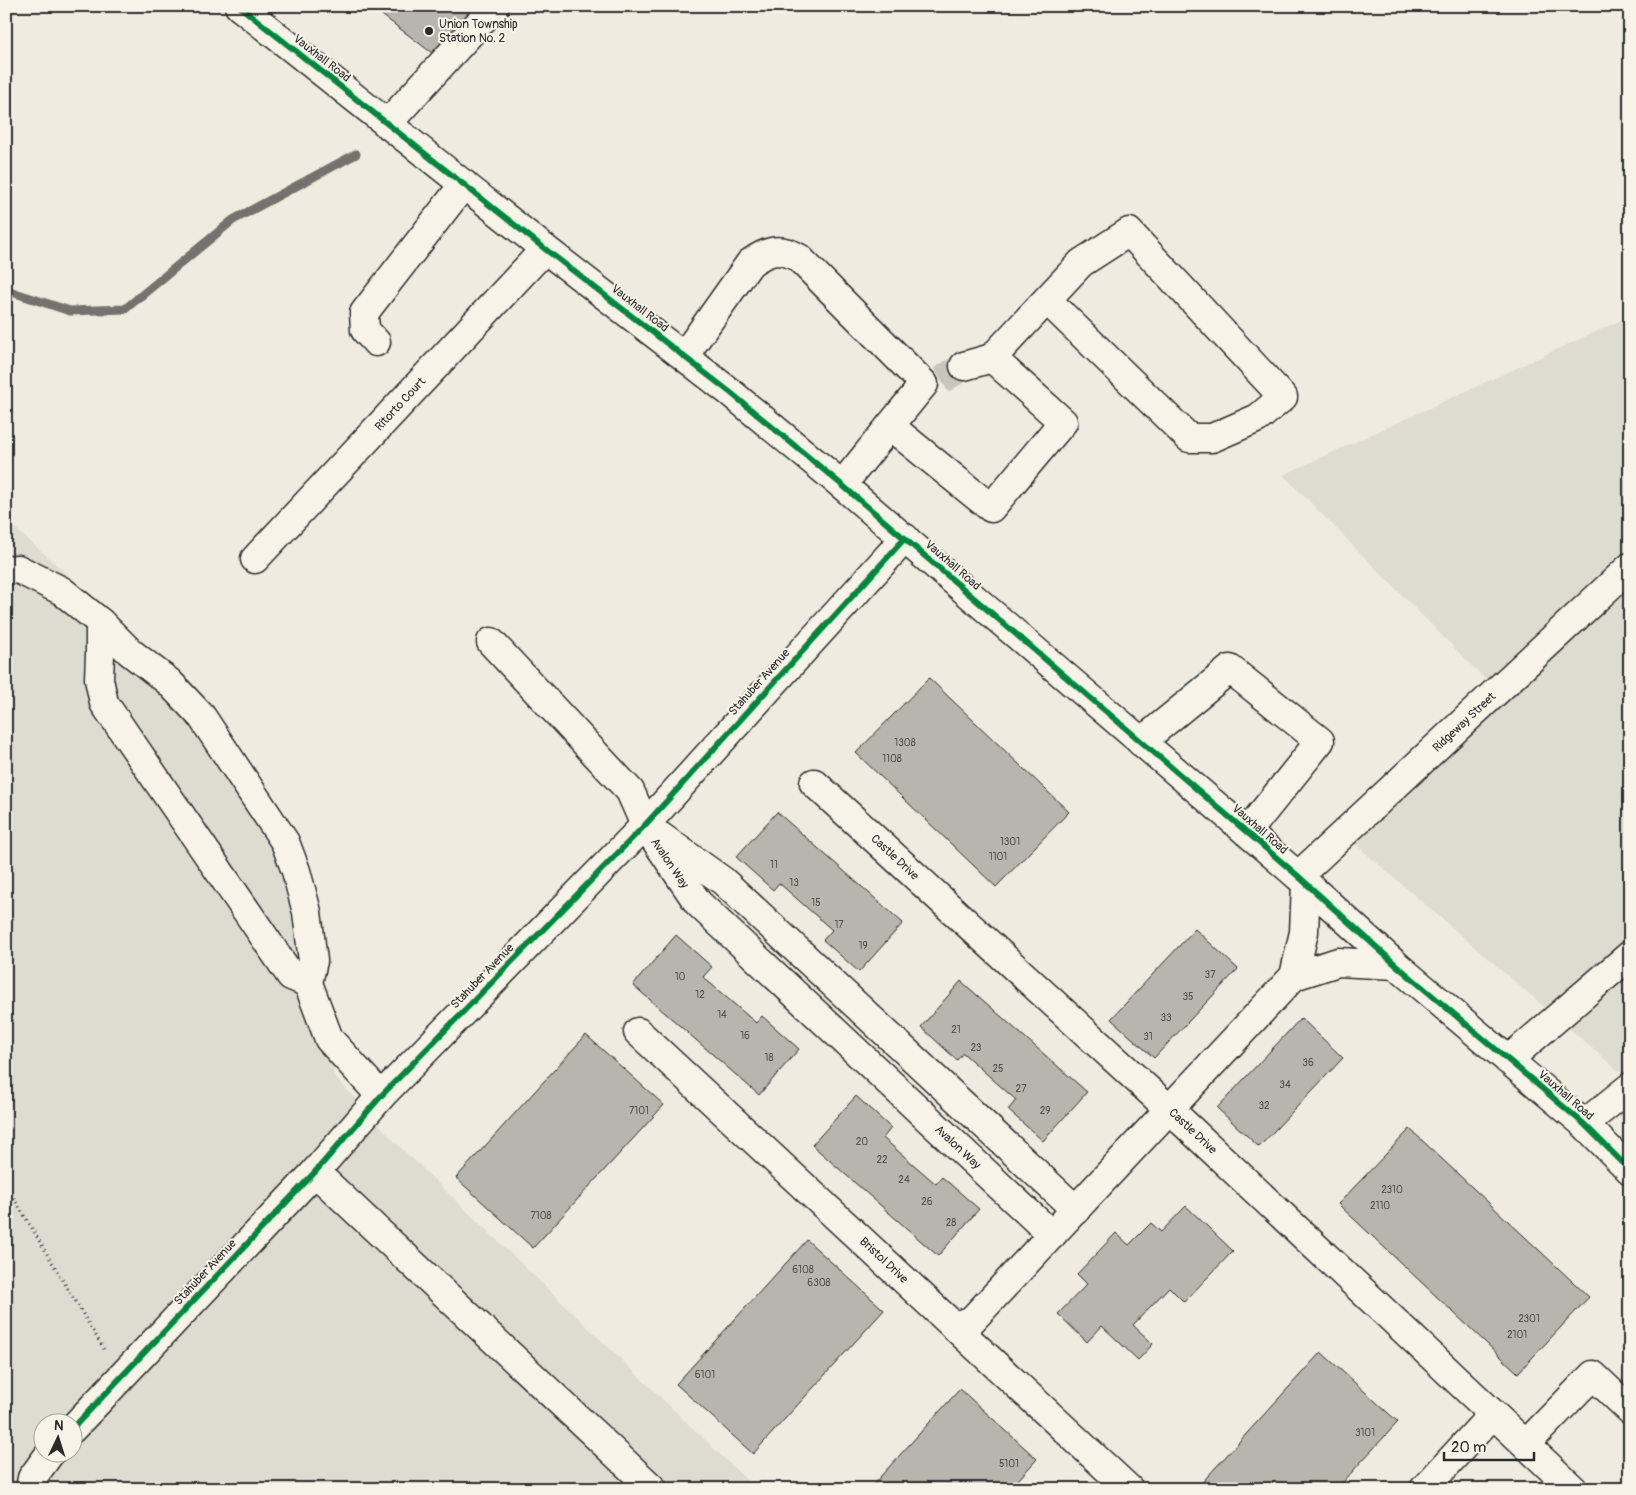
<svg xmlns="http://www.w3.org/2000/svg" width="1636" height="1495" viewBox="0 0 1636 1495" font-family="Pangolin,sans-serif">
<rect width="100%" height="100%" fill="#efebe0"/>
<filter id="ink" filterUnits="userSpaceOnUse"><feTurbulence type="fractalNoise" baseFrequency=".02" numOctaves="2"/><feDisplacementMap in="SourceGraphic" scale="10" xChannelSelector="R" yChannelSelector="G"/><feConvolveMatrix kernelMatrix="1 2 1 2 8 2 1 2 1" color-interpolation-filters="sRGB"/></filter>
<g filter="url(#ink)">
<g fill="#dedbd1" fill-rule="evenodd">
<polygon points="1630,316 1630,1081 1347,837 1497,691 1283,475"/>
<path d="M6,520L189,683L300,840L334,1076L398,1145L756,1489H6ZM42,1422H72V1452H42Z"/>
</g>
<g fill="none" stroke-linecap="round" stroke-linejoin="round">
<polyline stroke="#74726e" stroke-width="9" points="6,290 70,311 125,309 233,220 356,154"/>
</g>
<g fill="#b8b5ae" stroke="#2b2b2b">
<polygon points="370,6 476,6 436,56"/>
<polygon points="929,678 1069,812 996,887 856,753"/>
<polygon points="777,812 903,923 859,972 823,940 832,930 779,883 773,890 736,857"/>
<polygon points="1195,929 1238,969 1154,1058 1111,1019"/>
<polygon points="676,935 712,967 703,977 756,1023 762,1016 799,1049 759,1095 633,985"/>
<polygon points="961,981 1087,1092 1043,1141 1008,1110 1016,1100 963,1053 957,1060 921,1027"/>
<polygon points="1301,1018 1343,1058 1259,1147 1217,1108"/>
<polygon points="586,1035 664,1105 533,1248 456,1178"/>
<polygon points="856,1096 891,1128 883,1138 936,1184 942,1177 979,1209 938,1256 812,1145"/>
<polygon points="1410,1129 1589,1297 1518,1373 1338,1204"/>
<polygon points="1186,1206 1233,1251 1184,1302 1169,1287 1133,1325 1153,1344 1138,1360 1102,1326 1087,1342 1058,1314 1087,1284 1077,1274 1116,1233 1129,1245 1151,1223 1161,1232"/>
<polygon points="807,1240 884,1310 753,1454 676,1384"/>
<polygon points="1321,1352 1398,1422 1361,1462 1337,1489 1196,1489"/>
<polygon points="960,1389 1037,1459 1010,1489 869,1489"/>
</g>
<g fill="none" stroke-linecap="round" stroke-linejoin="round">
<polyline stroke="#c8c5bc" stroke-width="28" stroke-dasharray="28 14" stroke-linecap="butt" points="941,380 964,366"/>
<defs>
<g id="minor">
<polyline points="239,6 545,249 731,393 842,485 1298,876 1396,965 1584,1124 1630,1170"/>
<polyline points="387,124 495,6"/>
<polyline points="376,342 365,330 364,313 464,184"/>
<path d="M684,356L750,263C767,251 779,246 799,258L924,384L842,485"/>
<polyline points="992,358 1081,263 1129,232 1283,397 1258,418 1212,438 1189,438 1047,300"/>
<polyline points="890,426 991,508 1063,422 992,358 964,366"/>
<polyline points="255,559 545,249"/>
<polyline points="6,570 18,569 62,591 100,622 130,652 169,682 202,717 285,842 296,871 307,912 313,961 308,983 329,1039 381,1096"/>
<polyline points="100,622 100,654 99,679 104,703 291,976 308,983"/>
<polyline points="491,642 630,791 645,825 698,903 1052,1235"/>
<polyline points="1141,742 1230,669 1320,741 1247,832"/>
<polyline points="814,783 1169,1109 1573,1489"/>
<polyline points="660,836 723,881 1076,1210"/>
<polyline points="1298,876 1630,567"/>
<polyline points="1294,976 1338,962 1396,965"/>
<polyline points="638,1032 1129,1489"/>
<polyline points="1508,1060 1630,955"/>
<polyline points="1584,1124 1630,1087"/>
<polyline points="315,1172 653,1489"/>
<polyline points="955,1327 972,1320 1294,976 1304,932 1306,884"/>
<polyline points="72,1429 315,1172 381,1096 645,825 905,538"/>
<polyline points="1526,1444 1593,1375 1630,1410"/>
<polyline points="30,1489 32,1478 51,1452"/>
<polyline points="1424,1489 1493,1414"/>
</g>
</defs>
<use href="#minor" stroke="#2b2b2b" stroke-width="31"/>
<polyline stroke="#2b2b2b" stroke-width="3" stroke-dasharray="1 4" stroke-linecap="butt" points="6,1185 105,1351"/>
<use href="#minor" stroke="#f7f3e8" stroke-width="28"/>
<defs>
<g id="cycleway">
<polyline points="239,6 545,249 731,393 842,485 1298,876 1396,965 1584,1124 1630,1170"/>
<polyline points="72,1429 315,1172 381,1096 645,825 905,538"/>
</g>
</defs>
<use href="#cycleway" stroke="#f7f3e8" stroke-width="9"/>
<use href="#cycleway" stroke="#00873e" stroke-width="6"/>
</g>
</g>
<circle fill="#2b2b2b" stroke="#f7f3e8" stroke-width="2" cx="429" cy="31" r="5"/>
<g text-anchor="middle" stroke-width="4" stroke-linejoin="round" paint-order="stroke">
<g font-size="10" fill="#4e4e4c">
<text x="905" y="746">1308</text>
<text x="892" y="762">1108</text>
<text x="1010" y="845">1301</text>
<text x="998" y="860">1101</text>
<text x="774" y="868">11</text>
<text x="794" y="886">13</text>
<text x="816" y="906">15</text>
<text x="839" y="928">17</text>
<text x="863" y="949">19</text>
<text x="1210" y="978">37</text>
<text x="680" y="980">10</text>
<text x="700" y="998">12</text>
<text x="1188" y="1000">35</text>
<text x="722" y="1018">14</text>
<text x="1166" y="1021">33</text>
<text x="956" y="1033">21</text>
<text x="745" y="1039">16</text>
<text x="1148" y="1040">31</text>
<text x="976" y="1051">23</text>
<text x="769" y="1061">18</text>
<text x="1308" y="1066">36</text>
<text x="998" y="1072">25</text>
<text x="1285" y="1088">34</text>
<text x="1021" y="1092">27</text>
<text x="1264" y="1109">32</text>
<text x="639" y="1114">7101</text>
<text x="1045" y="1114">29</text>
<text x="862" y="1145">20</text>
<text x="882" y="1163">22</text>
<text x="904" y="1183">24</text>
<text x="1392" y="1193">2310</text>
<text x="927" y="1205">26</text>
<text x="1380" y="1209">2110</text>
<text x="541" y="1219">7108</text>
<text x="951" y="1226">28</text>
<text x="803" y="1273">6108</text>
<text x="819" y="1286">6308</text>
<text x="1529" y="1322">2301</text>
<text x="1517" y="1338">2101</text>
<text x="705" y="1378">6101</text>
<text x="1365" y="1436">3101</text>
<text x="1009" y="1467">5101</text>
</g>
<g font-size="12" fill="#2b2b2b" stroke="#f7f3e8" text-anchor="start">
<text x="439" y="28">Union Township<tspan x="439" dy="14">Station No. 2</tspan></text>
</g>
<g font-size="12" fill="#2b2b2b" stroke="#f7f3e8">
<text transform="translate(322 58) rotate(38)" y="4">Vauxhall Road</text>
<text transform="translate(640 308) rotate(38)" y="4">Vauxhall Road</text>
<text transform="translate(400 404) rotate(-47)" y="4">Ritorto Court</text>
<text transform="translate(953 565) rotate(41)" y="4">Vauxhall Road</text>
<text transform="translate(759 682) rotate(-48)" y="4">Stahuber Avenue</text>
<text transform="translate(1464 722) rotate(-43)" y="4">Ridgeway Street</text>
<text transform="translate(1260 829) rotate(41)" y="4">Vauxhall Road</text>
<text transform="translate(895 857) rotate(43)" y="4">Castle Drive</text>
<text transform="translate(670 863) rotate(56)" y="4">Avalon Way</text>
<text transform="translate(482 976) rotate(-46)" y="4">Stahuber Avenue</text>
<text transform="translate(1566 1095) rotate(41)" y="4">Vauxhall Road</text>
<text transform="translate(1193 1131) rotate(43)" y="4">Castle Drive</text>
<text transform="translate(958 1147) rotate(43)" y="4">Avalon Way</text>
<text transform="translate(884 1260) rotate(43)" y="4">Bristol Drive</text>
<text transform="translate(205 1272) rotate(-47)" y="4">Stahuber Avenue</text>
</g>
</g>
<rect width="1636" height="1495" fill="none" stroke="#f7f3e8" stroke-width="25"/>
<rect x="12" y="12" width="1611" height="1470" fill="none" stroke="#2b2b2b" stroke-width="2" filter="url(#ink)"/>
<g transform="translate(58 1438) rotate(4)"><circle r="24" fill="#f7f3e8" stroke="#a5a39c"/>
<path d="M0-4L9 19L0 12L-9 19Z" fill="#2b2b2b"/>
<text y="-8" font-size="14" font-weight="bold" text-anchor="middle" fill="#2b2b2b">N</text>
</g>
<path d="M1444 1452v8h90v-8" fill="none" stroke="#2b2b2b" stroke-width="2.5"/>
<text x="1451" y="1452" font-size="15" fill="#2b2b2b" stroke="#f7f3e8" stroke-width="4" paint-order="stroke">20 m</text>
</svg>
